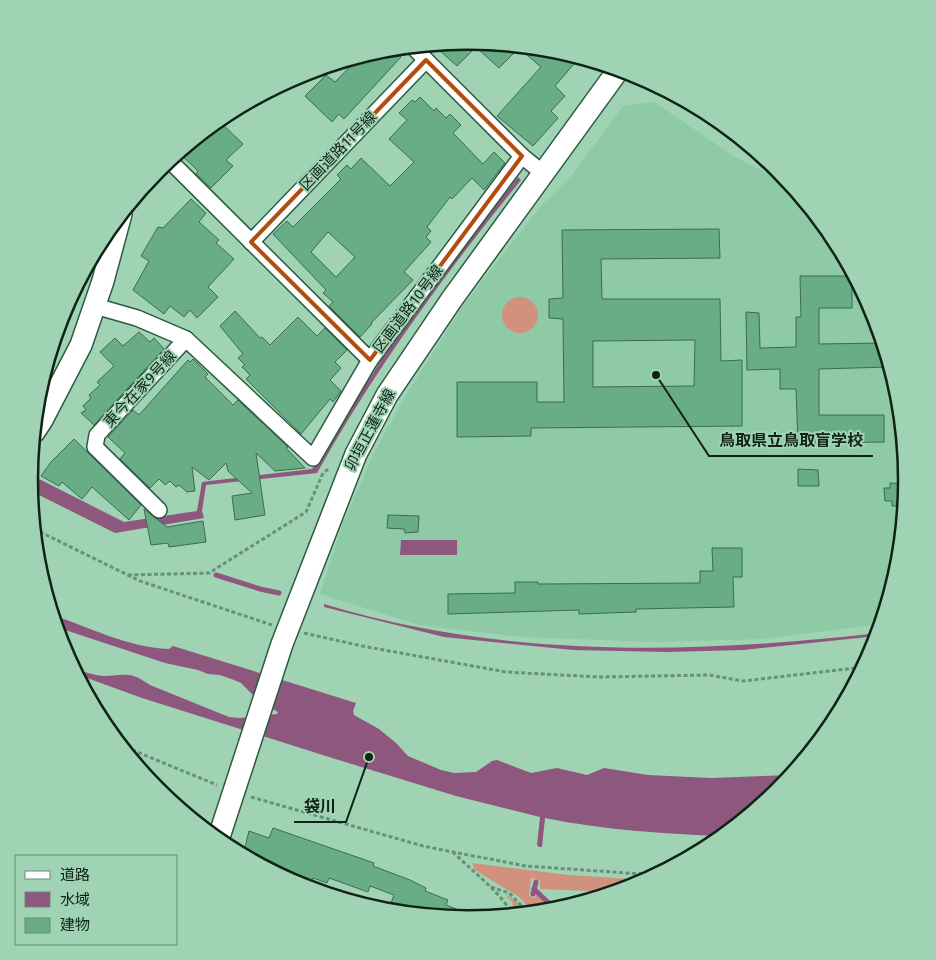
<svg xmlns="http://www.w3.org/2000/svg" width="936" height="960" viewBox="0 0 936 960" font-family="'Fira Sans','Noto Sans JP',sans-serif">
<rect width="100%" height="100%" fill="#a0d3b4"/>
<polygon fill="#8fcaa7" points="654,102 735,157 790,184 833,236 874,312 899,395 907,480 899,566 881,624 762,639 660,642 520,637 419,625 320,594 343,523 374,453 403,400 464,304 540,207 571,176 623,106"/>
<g fill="#d1917c">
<circle cx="520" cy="315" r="18"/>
<polygon points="472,863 569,875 648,880 616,892 540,889 540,880 531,878 529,896 535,898 536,894 554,911 534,913 519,897 475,870"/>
<polygon points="505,894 516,901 526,914 516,915 512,902"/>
</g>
<g fill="#8e577e">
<path d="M518,177L521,180C446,272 375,369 317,473L206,485L202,511L204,518L115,533L31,491L37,478L124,522L197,511L202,482L312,469L385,354L440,274Z"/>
<polygon points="401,540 457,540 457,555 400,555"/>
<path d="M324,604C505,659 693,654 878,633V636L743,650L667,652L573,650L444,637L324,607Z"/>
<path d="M52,615C92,628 126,647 169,649L173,646L356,703L353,711L354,715L379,729L396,743L408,756L441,770L454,773L476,772L492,761L497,760L531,773L557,768L587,775L604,768L648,775L711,778L792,775L778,791L724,836C664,834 604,830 545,818L542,847H539L537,845L540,817L456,796L329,757L142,698L76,674L73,669C83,671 95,676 105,676C127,675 130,671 150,685L229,717L240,718L277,714L278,712L259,701L241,683L234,680L220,675L208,674L198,670L165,663L56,627Z"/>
</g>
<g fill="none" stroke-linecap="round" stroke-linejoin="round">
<g stroke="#8e577e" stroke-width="5">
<polyline points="216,575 260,589 279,593"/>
<polyline points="534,889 556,910"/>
<polyline points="533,894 536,882"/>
</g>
</g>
<g fill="#69ad87" stroke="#3b6b50" fill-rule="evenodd">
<polygon points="468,41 554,49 580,57 555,86 565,96 551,111 558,118 533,146 497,116 541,67 519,48 499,68 476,47 457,66 440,51 448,43"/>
<polygon points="392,48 401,57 344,119 339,114 332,122 305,96 326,75 335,82 360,56"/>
<path d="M420,97L434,111L436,108L446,118L450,114L461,125L453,133L483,164L494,152L505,163L484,190L472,178L452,199L450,197L427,227L431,231L426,237L431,242L404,272L413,280L371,323L372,324L360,337L329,306L333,302L323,293L326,290L273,234L287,221L293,227L341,179L337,175L347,165L351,169L361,158L390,186L414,162L389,139L407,120L399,113L412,100L415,102ZM328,232L355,257L336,277L311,252Z"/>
<polygon points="218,120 243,144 226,160 233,166 211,188 196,174 198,171 178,152"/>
<polygon points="191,199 206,213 199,222 219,240 216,243 234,259 208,287 218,297 197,318 190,310 184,317 170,306 164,314 133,290 149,261 141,256 158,227 163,228"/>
<path d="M719,229L720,258L601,259L602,299H720L721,361L742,360V426L531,428V436L457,437V382H537V402H564L563,319L549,318V299L563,298L562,230ZM695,340L694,386L593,387V341Z"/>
<polygon points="800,276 852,276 852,308 819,308 819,344 883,343 890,367 819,369 819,415 884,415 884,442 798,443 796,389 780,389 780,369 747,370 746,312 759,313 760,348 796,347 796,317 801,317"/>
<polygon points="235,311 260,338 262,337 270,345 298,317 317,336 325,328 347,350 335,362 341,368 330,380 341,391 333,402 330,399 301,434 246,379 250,375 242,367 245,365 238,358 243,354 220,326"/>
<polygon points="139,332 150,342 154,338 164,349 94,425 81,413 86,410 83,406 91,398 89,395 100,385 97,382 114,366 100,352 115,338 123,346"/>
<polygon points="193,359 208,374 205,377 233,405 238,400 288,447 286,448 305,468 275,471 256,453 265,515 235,520 232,496 252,493 228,471 226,463 209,480 192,467 195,491 187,492 179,485 176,487 170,481 165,485 159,479 150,488 120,459 125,453 108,437 133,410 139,415 188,360 190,362"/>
<polygon points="74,439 141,505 129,520 92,487 82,499 62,482 59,486 41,476 51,462"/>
<polygon points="798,469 818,470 819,486 798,486"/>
<polygon points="890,483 907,484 905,506 892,506 892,501 885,501 884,488 890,488"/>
<polygon points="144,509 167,527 203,521 206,542 169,547 168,543 151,545"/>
<polygon points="388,515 419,516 418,532 405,533 404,529 387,528"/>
<polygon points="712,548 742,548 742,577 733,577 734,607 636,609 636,612 579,614 579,610 448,614 448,594 515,593 515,582 538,582 538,584 700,583 700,571 713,571"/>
<polygon points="273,828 374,863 373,866 410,880 426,888 425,891 448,900 446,905 472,915 471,919 388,911 394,895 370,886 368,892 329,878 327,883 313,878 311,885 275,872 243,855 249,831 269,838"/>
</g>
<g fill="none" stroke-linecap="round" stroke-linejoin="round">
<defs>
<g id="street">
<polyline points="522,156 544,174"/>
<polyline points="169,160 370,360 522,156 412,46"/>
<polyline points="251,242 426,60"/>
<polyline points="95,306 137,318 186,339 97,435 95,447 159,510"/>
<polyline points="186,339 313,458 370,360"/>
</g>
<g id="secondary">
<polyline points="34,432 42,420 81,345 103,281 121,214"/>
<polyline points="218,840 282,644 356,454 387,395 452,299 619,69"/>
</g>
</defs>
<use href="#street" stroke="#2b5b41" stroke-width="18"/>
<use href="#secondary" stroke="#2b5b41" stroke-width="24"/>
<g stroke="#699078" stroke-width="3" stroke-dasharray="4 2.5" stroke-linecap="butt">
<polyline points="34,529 140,581 272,625"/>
<polyline points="128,575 209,573 306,512 323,473 330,468"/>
<polyline points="304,633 362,646 506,672 599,677 709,675 743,681 864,667"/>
<polyline points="120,745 217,785"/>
<polyline points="251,797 423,846 453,852 526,866 656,875"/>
<path d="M453,852C465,865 510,900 511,915"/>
<polyline points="491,887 509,893 529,913"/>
</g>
<use href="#street" stroke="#fff" stroke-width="15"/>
<use href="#secondary" stroke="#fff" stroke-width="21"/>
</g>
<path fill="none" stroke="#b24c0f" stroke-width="4" stroke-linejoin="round" d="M426,60L522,156L370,360L251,242Z"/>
<g text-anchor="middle" stroke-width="4" stroke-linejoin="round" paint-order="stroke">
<g font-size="15" fill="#0f2318" stroke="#a0d3b4">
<text transform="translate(338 151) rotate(-46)" y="5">区画道路11号線</text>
<text transform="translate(408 309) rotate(-53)" y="5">区画道路10号線</text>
<text transform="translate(140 389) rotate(-47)" y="5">東今在家9号線</text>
<text transform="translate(370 430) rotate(-62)" y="5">卯垣正蓮寺線</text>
</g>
</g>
<path d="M0 0H936V960H0ZM38 480a430 430 0 1 1 860 0a430 430 0 1 1-860 0Z" fill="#a0d3b4" fill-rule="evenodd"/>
<path fill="none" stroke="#0f2318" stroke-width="2.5" d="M38 480a430 430 0 1 1 860 0a430 430 0 1 1-860 0Z"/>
<path fill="none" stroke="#0f2318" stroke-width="2" d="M656 375L709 456H873M369 757L346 822H294"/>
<g fill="#0f2318" stroke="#a0d3b4" stroke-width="2">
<circle cx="656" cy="375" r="5"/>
<circle cx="369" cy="757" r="5"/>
</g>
<g font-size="16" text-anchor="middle" font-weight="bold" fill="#0f2318" stroke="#a0d3b4" stroke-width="4" stroke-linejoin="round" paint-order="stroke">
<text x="791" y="446">鳥取県立鳥取盲学校</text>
<text x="320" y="812">袋川</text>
</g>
<rect x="15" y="855" width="162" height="90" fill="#a0d3b4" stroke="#668d76"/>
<rect x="25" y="871" width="25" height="8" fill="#ffffff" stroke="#668d76"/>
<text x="60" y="880" font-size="15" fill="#0f2318">道路</text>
<rect x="25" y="892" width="25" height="15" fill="#8e577e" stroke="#668d76"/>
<text x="60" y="905" font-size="15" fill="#0f2318">水域</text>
<rect x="25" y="918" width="25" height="15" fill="#69ad87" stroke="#668d76"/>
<text x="60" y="930" font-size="15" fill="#0f2318">建物</text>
</svg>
